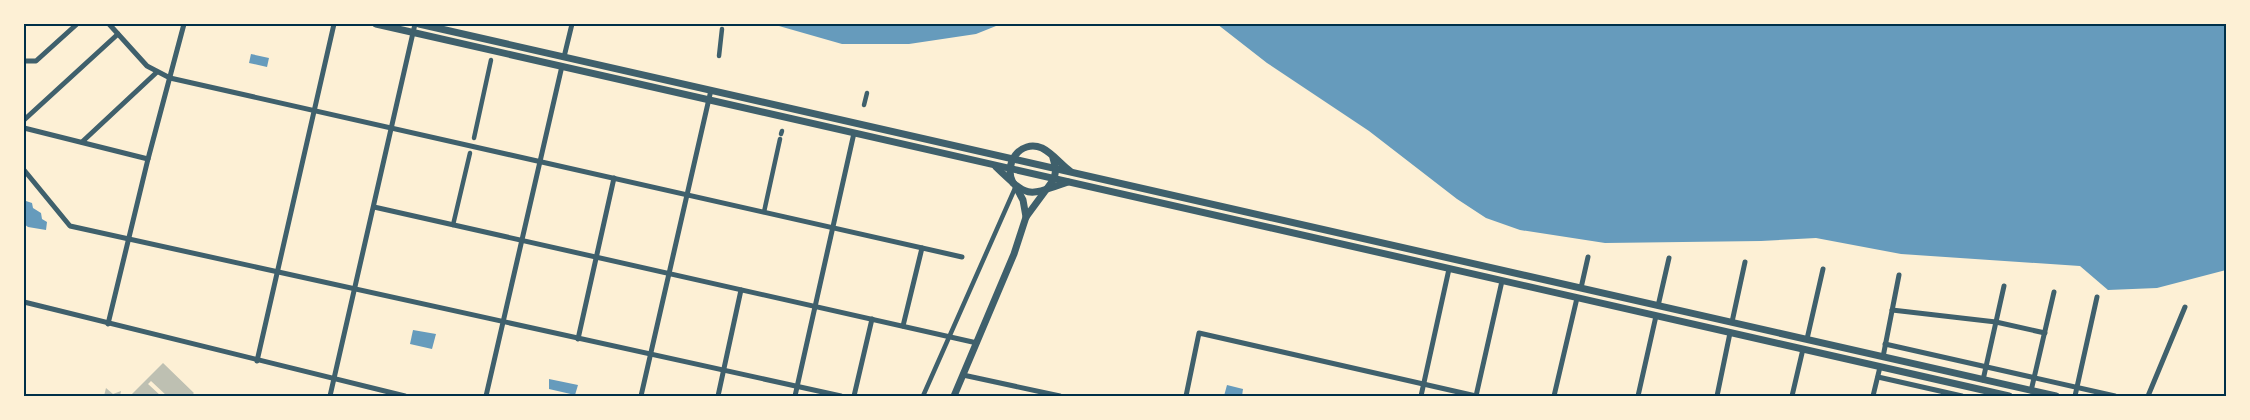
<svg xmlns="http://www.w3.org/2000/svg" width="2250" height="420" viewBox="0 0 2250 420" font-family="'IBM Plex Sans',sans-serif">
<rect width="100%" height="100%" fill="#fdf0d5"/>
<g fill="#669bbc">
<polygon points="772,24 1001,24 976,34 909,44 842,44"/>
<polygon points="1217,24 2226,24 2226,270 2157,288 2108,290 2080,266 1901,254 1816,238 1761,241 1605,243 1520,230 1486,218 1457,199 1369,131 1267,63"/>
<polygon points="251,54 269,58 267,67 249,63"/>
<polygon points="26,201 32,203 33,208 41,213 42,219 47,222 46,230 28,227 24,224 24,202"/>
<polygon points="413,330 436,334 432,349 410,344"/>
<polygon points="549,379 578,385 575,395 549,389"/>
<polygon points="1227,385 1243,389 1242,396 1224,396"/>
</g>
<g fill="#bec0b2">
<polygon points="163,363 194,393 191,396 167,396 151,381 148,384 161,396 130,396"/>
<polygon points="106,388 113,394 121,391 120,396 104,396"/>
</g>
<g fill="none" stroke-linecap="round" stroke-linejoin="round">
<g stroke="#3f606c" stroke-width="4.5">
<polyline points="719,56 722,29"/>
<polyline points="864,105 867,93"/>
<polyline points="781,134 782,131"/>
<polyline points="474,138 491,60"/>
<polyline points="764,212 780,139"/>
<polyline points="453,225 470,153"/>
<polyline points="923,396 1016,186"/>
</g>
<g stroke="#3f606c" stroke-width="5">
<polyline points="109,24 147,66 170,78 962,257"/>
<polyline points="564,57 572,24"/>
<polyline points="24,61 36,61 77,24"/>
<polyline points="24,120 118,34"/>
<polyline points="24,128 148,159"/>
<polyline points="82,142 157,72"/>
<polyline points="24,170 70,226 841,396"/>
<polyline points="374,207 977,343"/>
<polyline points="1581,288 1588,257"/>
<polyline points="24,302 405,396"/>
<polyline points="1658,306 1669,258"/>
<polyline points="1892,310 1996,322 2045,333"/>
<polyline points="1732,322 1745,262"/>
<polyline points="108,324 148,159 184,24"/>
<polyline points="903,326 922,248"/>
<polyline points="578,339 614,178"/>
<polyline points="1807,339 1823,269"/>
<polyline points="1885,344 2115,396"/>
<polyline points="1883,357 1899,275"/>
<polyline points="257,361 334,24"/>
<polyline points="963,375 1060,396"/>
<polyline points="1878,377 1962,396"/>
<polyline points="1983,380 2004,286"/>
<polyline points="2031,391 2054,292"/>
<polyline points="330,396 415,24"/>
<polyline points="486,396 562,66"/>
<polyline points="641,396 711,90"/>
<polyline points="718,396 741,290"/>
<polyline points="795,396 854,133"/>
<polyline points="854,396 872,319"/>
<polyline points="1186,396 1199,333 1476,396"/>
<polyline points="1421,396 1449,269"/>
<polyline points="1476,396 1502,281"/>
<polyline points="1554,396 1577,298"/>
<polyline points="1638,396 1656,316"/>
<polyline points="1717,396 1730,333"/>
<polyline points="1792,396 1803,349"/>
<polyline points="1873,396 1880,367"/>
<polyline points="2075,396 2097,297"/>
<polyline points="2148,396 2185,307"/>
</g>
<g stroke="#3f606c" stroke-width="7">
<polyline points="376,24 2009,396"/>
<polyline points="419,24 2056,396"/>
<path d="M996,167C1029,198 1025,197 1068,182"/>
<path d="M1013,183C1003,164 1020,139 1042,148C1052,153 1061,164 1070,171"/>
<polyline points="1016,187 1023,200 1026,217"/>
<polyline points="954,396 1014,254 1026,217 1054,179 1056,169 1053,158"/>
</g>
</g>
<rect width="2250" height="420" fill="none" stroke="#fdf0d5" stroke-width="50"/>
<rect x="25" y="25" width="2200" height="370" fill="none" stroke="#003049" stroke-width="2"/>
</svg>
